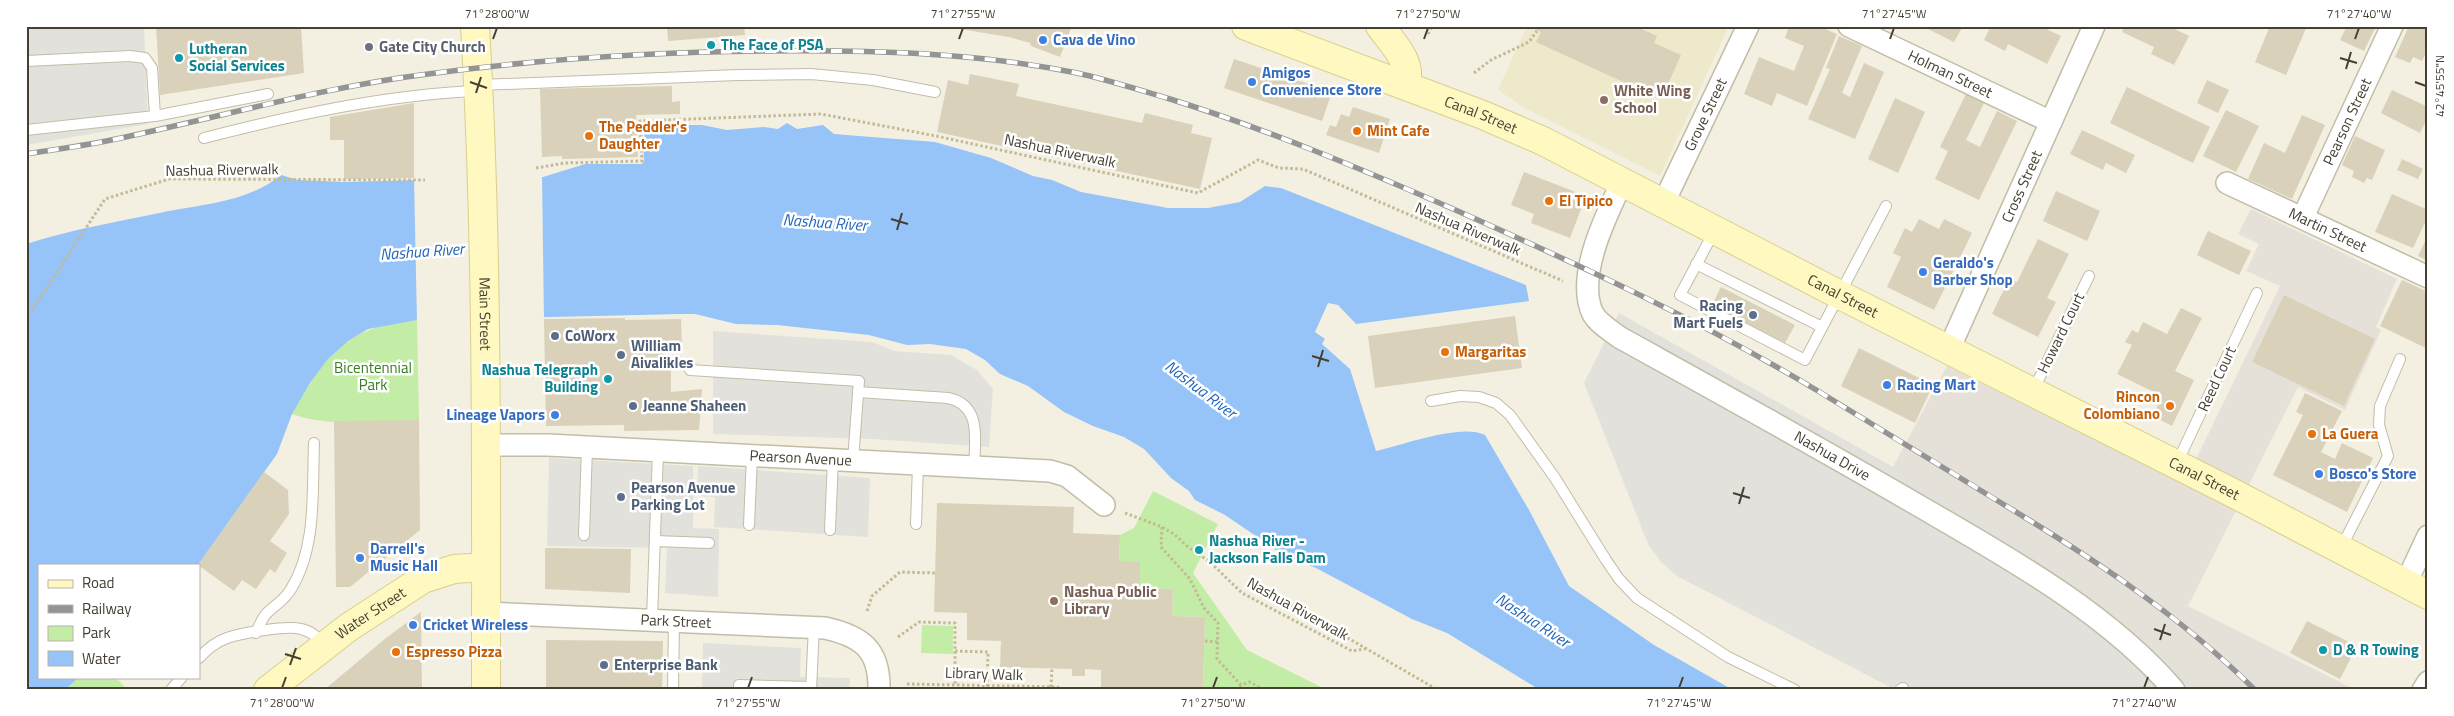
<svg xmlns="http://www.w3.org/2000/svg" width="2454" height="716" viewBox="0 0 2454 716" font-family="'Titillium Web',sans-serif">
<rect width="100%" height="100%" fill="#f3f0e2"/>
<polygon fill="#e5e1d8" points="2251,209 2397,279 2376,327 2381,330 2345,410 2298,387 2188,606 2356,690 1896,690 1800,640 1947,366 2184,484 2280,286 2246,271 2259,244 2238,234"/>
<polygon fill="#eee9ca" points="1527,26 1729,26 1660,176 1526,109 1498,90"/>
<g fill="#c3eda6">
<path d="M417,320L419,420C378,421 331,428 292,414C326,355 345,326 417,320Z"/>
<polygon points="1153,491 1218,524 1193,573 1247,650 1327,690 1203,690 1205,617 1172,616 1173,589 1139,588 1119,561 1120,535 1134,528"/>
<polygon points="922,625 953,626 953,654 921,653"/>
<polygon points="79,677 115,677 128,690 65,690"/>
</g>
<g fill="#e3e1dc">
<polygon points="26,26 144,26 148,124 26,145"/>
<polygon points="1619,313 1893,467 2012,540 2059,572 2171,662 2196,690 1896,690 1677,576 1661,562 1648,544 1584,383"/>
<polygon points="713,331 872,342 895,351 951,355 977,370 993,389 989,447 872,439 713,434"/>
<polygon points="549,458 693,466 693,528 719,529 718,597 665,593 667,548 547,546"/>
<polygon points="698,466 870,478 868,537 714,527 715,497 697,496"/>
<polygon points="703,643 801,648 800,677 850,678 849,690 702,690"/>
</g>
<path fill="#96c3f8" d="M787,123L797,129L823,125L834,134L935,142L991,158L1033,176L1052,180L1081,192L1168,208H1208L1240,202L1265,186L1281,188L1526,285L1529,301L1356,324L1338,305L1328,303L1315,332L1325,339L1322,344L1350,369L1376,451C1403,445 1461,423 1485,435L1529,510L1569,586L1654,645L1733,690H1540L1447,633L1412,619L1316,568L1285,556L1225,515L1195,500L1189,491L1171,478L1144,449L1124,437L1093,426L1064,412L1028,386L1000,374L985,360L966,349L930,344L907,345L869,335L777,325L736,324L695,314H681L417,320L368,329L348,341L328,359L310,383L292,414L277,454L198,565H39V677H79L65,690H26V244C73,229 121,221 169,211C208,204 249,201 281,175L298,180L344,182L543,177L585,164H642L644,161L643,140L645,133L659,125H702L727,130L764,127L778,129Z"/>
<polygon fill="#f3f0e2" points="542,174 544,320 417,323 414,178"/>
<g fill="#d9d1b9">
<polygon points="156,26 301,26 304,73 160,95"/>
<polygon points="667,26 744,26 745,35 668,41"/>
<polygon points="941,26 1072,26 1060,57 1031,46 1030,43 1009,37"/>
<polygon points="1528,26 1635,26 1657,36 1654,43 1681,55 1663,95 1634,82 1632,86 1536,42 1541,32"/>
<polygon points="1789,26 1818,26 1837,34 1807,106 1777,93 1772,106 1744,94 1759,57 1794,71 1804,46 1785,38"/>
<polygon points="1930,26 1963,26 1954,42 1928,29"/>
<polygon points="1991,26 2040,26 2061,36 2047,64 2008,44 2005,51 1984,40"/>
<polygon points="2124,26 2169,26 2189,36 2174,65 2151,54 2154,47 2122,32"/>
<polygon points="2270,26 2307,26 2286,75 2255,62"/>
<polygon points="2347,26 2376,26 2364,51 2340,40"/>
<polygon points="2409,26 2428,26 2428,48 2422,61 2413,57 2410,63 2395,57"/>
<polygon points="1839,36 1862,46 1842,93 1850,97 1864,63 1884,72 1855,139 1808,119 1830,69 1826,68"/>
<polygon points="1234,59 1332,92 1322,121 1224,88"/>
<polygon points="970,74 1019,84 1016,96 1142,123 1145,113 1193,125 1191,133 1212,138 1200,189 937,132 948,80 968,85"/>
<polygon points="2207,80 2229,90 2218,113 2197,103"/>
<polygon points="672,86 672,102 680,101 680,114 636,115 638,157 562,159 562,156 542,157 540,89"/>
<polygon points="2127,87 2210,127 2193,163 2110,123"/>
<polygon points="2392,90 2428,107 2428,117 2420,133 2381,113"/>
<polygon points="1966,94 1984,103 1966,140 1980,147 1997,111 2017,121 1979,200 1935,179 1948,151 1940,147"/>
<polygon points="1895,98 1925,112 1898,173 1868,159"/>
<polygon points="414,103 414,178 344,179 344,140 330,140 330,117"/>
<polygon points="1353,107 1390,119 1379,153 1326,135 1330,125 1336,127 1341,114 1349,117"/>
<polygon points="2226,110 2259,126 2236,172 2203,156"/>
<polygon points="2302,115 2325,125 2292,199 2248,179 2264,143 2285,153"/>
<polygon points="2082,130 2135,155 2126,173 2106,163 2103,170 2070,154"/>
<polygon points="2355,136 2385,150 2372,180 2367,178 2364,183 2352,177 2354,171 2342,165"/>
<polygon points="2402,159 2423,169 2418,179 2397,170"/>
<polygon points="1524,172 1586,196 1570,238 1531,223 1534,214 1511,205"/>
<polygon points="2056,191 2100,211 2087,241 2043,221"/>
<polygon points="2392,194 2428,210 2428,216 2413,248 2375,232"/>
<polygon points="1919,219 1939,229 1944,219 1972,233 1934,310 1887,287 1901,257 1893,253 1905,228 1912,232"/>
<polygon points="2208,231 2251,251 2239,275 2197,255"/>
<polygon points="2428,235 2428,261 2418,256"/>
<polygon points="2038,239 2069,254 2047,298 2056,302 2038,337 1992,314 2009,279 2017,282"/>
<polygon points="2402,280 2428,292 2428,349 2380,326"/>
<polygon points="1721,287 1795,325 1785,343 1712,305"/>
<polygon points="2284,295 2375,339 2344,406 2252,362"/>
<polygon points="2181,308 2202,318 2175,371 2194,380 2172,426 2153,416 2162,396 2117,374 2132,345 2125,342 2132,330 2138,333 2143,322 2167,334"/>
<polygon points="1515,316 1522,368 1375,388 1368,336"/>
<polygon points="625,318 625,320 681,319 682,349 663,349 663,370 671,370 671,392 702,389 699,430 624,431 624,425 546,426 544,319"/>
<polygon points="1859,348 1933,385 1915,423 1841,386"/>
<polygon points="2305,393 2342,411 2321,452 2335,459 2342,443 2373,458 2347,512 2273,475 2303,415 2296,412"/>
<polygon points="419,420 420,530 350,587 336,587 334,421"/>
<polygon points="264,472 288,490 289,514 270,541 287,553 275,573 270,569 256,589 242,580 234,591 198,565"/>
<polygon points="937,503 1074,507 1073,533 1120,535 1119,561 1140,562 1139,588 1173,589 1172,616 1205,617 1203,690 1101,690 1101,670 1085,669 1085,676 1072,676 1072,669 1000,667 1001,641 967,640 967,613 934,612"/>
<polygon points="545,548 631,549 630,593 545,589"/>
<polygon points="421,612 422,690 324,690 386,638"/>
<polygon points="2307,621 2357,646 2340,679 2290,653"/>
<polygon points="546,640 663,641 662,690 546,690"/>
</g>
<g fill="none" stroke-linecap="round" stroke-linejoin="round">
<defs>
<g id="lane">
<polyline points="26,61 130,56 145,58 152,68 155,116"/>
<polyline points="479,85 738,75 811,74 873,80 935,92"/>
<polyline points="26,130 155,116 268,94"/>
<path d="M204,138C293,115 384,95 477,91"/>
<polyline points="1715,230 1680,295 1805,360 1886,206"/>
<polyline points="1696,264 1822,327"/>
<polyline points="690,370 859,381 853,460"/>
<polyline points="2033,391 2089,276"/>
<path d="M858,392L948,398C982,405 975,440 974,467"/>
<polyline points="1431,401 1460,396 1479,397 1496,403 1510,415 1555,478 1606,560 1619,579 1637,598 1728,657 1795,690"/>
<polyline points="2177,463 2257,293"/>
<polyline points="916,524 918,465"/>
<polyline points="749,525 752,456"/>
<polyline points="830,530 833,459"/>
<polyline points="584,535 587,448"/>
<polyline points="655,541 709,543"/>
<polyline points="2341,548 2388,456 2379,425 2380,406 2400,359"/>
<polyline points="652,619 658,451"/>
<path d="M256,633C259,626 262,618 267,613C276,604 284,601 291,589C317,547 312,491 314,443"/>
<path d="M199,658C207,649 216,642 227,638C242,633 287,625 301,629C311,631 317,637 324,644"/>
<polyline points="171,690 182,677"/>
<polyline points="673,690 674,620"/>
<polyline points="739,690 739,685 811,687"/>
<polyline points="811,690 814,626"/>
<polyline points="1900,690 1903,688"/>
</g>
<g id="street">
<path id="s1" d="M1849,26L2051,122"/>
<path id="s2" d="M1622,182C1606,216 1575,277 1593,314C1599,324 1610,330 1619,337C1720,393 1822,449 1921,507C2009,558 2108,613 2174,690"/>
<path id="s3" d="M2227,183L2428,277"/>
<path id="s4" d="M1663,204L1748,26"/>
<path id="s5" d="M2303,217L2392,26"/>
<path id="s6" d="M1949,349L2094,26"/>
<path id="s7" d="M486,445H548L1050,471L1067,476L1104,505"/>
<polyline points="2406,583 2428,536"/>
<path id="s8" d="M486,613L825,628C861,636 880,649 879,690"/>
<polyline points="2423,690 2428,682"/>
</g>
<g id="secondary">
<path id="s9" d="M475,26C488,247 486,469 486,690"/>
<path id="s10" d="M1246,26L1483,115L1543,141L1840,295L2231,492L2428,595"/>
<path d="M1380,26C1392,43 1414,63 1405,85"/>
<path id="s11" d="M268,690L349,627L423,579L454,569L486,567"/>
</g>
</defs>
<use href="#lane" stroke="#c2bda7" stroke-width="12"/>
<use href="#street" stroke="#c2bda7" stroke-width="24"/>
<use href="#secondary" stroke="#d8cf8c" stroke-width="30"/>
<g stroke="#c3b994" stroke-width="3" stroke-dasharray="2.5 2.5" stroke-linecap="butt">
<polyline points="1428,34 1432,26"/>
<polyline points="1474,73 1491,60 1529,42 1537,31"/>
<polyline points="536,168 565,163 642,161 640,121 821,114 936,136 1198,193 1258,160 1279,168 1303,169 1563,281"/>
<polyline points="26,319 105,199 169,179 425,180"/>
<polyline points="1125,513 1162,527 1174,534 1188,547 1210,562 1242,593 1352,651 1365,649"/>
<polyline points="1162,527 1161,547 1190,579 1204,608 1218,623 1217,659 1241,685"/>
<polyline points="1255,588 1282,600 1438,690"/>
<polyline points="867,611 872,596 900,572 935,573"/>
<polyline points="898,637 919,622 955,623 955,685"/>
<polyline points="1205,641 1218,642"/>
<polyline points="955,651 988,652 987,690"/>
<polyline points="907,684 1058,687 1060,690"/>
<polyline points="1051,687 1052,668"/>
<polyline points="1236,690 1241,685 1250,682 1264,690"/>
</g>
<use href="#lane" stroke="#fff" stroke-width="10"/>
<use href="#street" stroke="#fff" stroke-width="21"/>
<use href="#secondary" stroke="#fff8c0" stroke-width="28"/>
<defs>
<path id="rail" d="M26,154C58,149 90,145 121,138C224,116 324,87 428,74C540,59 652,52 765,51C870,50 974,52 1077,73C1109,80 1139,90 1170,99C1266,129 1359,168 1451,208C1577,264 1700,320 1818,391C1876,427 1935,462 1993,498C2086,554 2178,613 2255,690"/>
</defs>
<use href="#rail" stroke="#949494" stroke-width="5.5"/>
<use href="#rail" stroke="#fff" stroke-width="4" stroke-dasharray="11" stroke-linecap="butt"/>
</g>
<path fill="none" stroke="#454032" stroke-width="2" d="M493,39L497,28M959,39L963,28M1424,39L1428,28M1890,39L1894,28M2355,39L2359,28M2340,58L2357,63M2346,69L2351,52M470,82L487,88M2415,82L2426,86M476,93L481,77M891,219L908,224M897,230L902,213M1312,356L1329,361M1318,367L1323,350M1733,493L1750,498M1739,504L1744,487M2154,629L2171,635M2160,640L2165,624M285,654L301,659M290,665L296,648M282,688L286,677M748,688L752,677M1213,688L1217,677M1679,688L1683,677M2144,688L2148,677"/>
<g fill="#3f7fe0" stroke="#fff" stroke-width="2">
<circle cx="1043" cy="40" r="5"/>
<circle cx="1252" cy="82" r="5"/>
<circle cx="1923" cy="272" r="5"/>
<circle cx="1887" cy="385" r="5"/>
<circle cx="555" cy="415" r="5"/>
<circle cx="2319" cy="474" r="5"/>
<circle cx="360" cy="558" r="5"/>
<circle cx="413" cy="625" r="5"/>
</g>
<g fill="#0f9aa8" stroke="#fff" stroke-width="2">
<circle cx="711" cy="45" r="5"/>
<circle cx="179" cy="58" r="5"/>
<circle cx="608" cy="379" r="5"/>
<circle cx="1199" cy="550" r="5"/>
<circle cx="2323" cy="650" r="5"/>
</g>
<circle fill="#6b7280" stroke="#fff" stroke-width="2" cx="369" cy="47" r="5"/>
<g fill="#8d6e63" stroke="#fff" stroke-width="2">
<circle cx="1604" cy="100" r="5"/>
<circle cx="1054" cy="601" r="5"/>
</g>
<g fill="#e8710a" stroke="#fff" stroke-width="2">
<circle cx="1357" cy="131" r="5"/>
<circle cx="589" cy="136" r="5"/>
<circle cx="1549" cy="201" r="5"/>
<circle cx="1445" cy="352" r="5"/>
<circle cx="2170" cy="406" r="5"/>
<circle cx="2312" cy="434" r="5"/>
<circle cx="396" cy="652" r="5"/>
</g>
<g fill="#5c6f8a" stroke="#fff" stroke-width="2">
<circle cx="1753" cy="315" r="5"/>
<circle cx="555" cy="336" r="5"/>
<circle cx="621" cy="355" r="5"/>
<circle cx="633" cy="406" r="5"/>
<circle cx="621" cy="497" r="5"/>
<circle cx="604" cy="665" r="5"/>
</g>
<g text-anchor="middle" stroke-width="5" stroke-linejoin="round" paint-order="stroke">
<g font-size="15" font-weight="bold" fill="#366cbe" stroke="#fff" text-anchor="start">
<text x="1053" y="45">Cava de Vino</text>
<text x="1262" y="78">Amigos<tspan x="1262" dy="17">Convenience Store</tspan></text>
<text x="1933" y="268">Geraldo's<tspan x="1933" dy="17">Barber Shop</tspan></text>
<text x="1897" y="390">Racing Mart</text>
<text x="545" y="420" text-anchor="end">Lineage Vapors</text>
<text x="2329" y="479">Bosco's Store</text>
<text x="370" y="554">Darrell's<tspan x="370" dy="17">Music Hall</tspan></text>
<text x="423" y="630">Cricket Wireless</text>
</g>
<g font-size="15" font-weight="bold" fill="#0d838f" stroke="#fff" text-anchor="start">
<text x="721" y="50">The Face of PSA</text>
<text x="189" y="54">Lutheran<tspan x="189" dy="17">Social Services</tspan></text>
<text x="598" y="375" text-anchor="end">Nashua Telegraph<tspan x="598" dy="17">Building</tspan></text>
<text x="1209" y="546">Nashua River -<tspan x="1209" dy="17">Jackson Falls Dam</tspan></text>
<text x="2333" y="655">D &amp; R Towing</text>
</g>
<g font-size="15" font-weight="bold" fill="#5b616d" stroke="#fff" text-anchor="start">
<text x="379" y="52">Gate City Church</text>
</g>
<g font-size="15" fill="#454032" stroke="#fff">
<text dy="5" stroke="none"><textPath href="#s1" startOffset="112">Holman Street</textPath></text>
<text dy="5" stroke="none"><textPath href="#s10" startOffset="251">Canal Street</textPath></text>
<text dy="5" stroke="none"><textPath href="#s4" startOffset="99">Grove Street</textPath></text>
<text dy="5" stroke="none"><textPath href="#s5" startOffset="105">Pearson Street</textPath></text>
<text transform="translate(1060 151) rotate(12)" y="5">Nashua Riverwalk</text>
<text transform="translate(222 170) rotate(-1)" y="5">Nashua Riverwalk</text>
<text dy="5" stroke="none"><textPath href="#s6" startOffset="178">Cross Street</textPath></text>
<text transform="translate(1468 229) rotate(23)" y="5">Nashua Riverwalk</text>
<text dy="5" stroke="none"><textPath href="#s3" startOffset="111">Martin Street</textPath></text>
<text dy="5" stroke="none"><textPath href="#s10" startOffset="656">Canal Street</textPath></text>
<text dy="5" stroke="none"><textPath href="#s9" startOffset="288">Main Street</textPath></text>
<text transform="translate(2061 333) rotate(-64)" y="5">Howard Court</text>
<text transform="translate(2217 379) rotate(-65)" y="5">Reed Court</text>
<text dy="5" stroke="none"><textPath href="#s2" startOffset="418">Nashua Drive</textPath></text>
<text dy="5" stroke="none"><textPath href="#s7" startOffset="315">Pearson Avenue</textPath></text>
<text dy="5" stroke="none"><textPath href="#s10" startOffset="1061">Canal Street</textPath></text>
<text transform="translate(1298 609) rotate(29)" y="5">Nashua Riverwalk</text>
<text dy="5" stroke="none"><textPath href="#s11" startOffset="128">Water Street</textPath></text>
<text dy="5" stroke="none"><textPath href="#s8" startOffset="190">Park Street</textPath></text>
<text transform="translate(984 674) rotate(2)" y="5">Library Walk</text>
</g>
<g font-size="15" font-weight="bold" fill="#785e54" stroke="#fff" text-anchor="start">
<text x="1614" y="96">White Wing<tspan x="1614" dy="17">School</tspan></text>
<text x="1064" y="597">Nashua Public<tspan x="1064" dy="17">Library</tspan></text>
</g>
<g font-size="15" font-weight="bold" fill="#c56008" stroke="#fff" text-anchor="start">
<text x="599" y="132">The Peddler's<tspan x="599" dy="17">Daughter</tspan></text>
<text x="1367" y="136">Mint Cafe</text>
<text x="1559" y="206">El Tipico</text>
<text x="1455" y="357">Margaritas</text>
<text x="2160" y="402" text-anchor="end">Rincon<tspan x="2160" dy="17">Colombiano</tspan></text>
<text x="2322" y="439">La Guera</text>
<text x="406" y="657">Espresso Pizza</text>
</g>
<g font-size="15" font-weight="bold" fill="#4e5e75" stroke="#fff" text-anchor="start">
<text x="1743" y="311" text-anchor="end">Racing<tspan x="1743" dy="17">Mart Fuels</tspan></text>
<text x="565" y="341">CoWorx</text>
<text x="631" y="351">William<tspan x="631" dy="17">Aivalikles</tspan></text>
<text x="643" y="411">Jeanne Shaheen</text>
<text x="631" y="493">Pearson Avenue<tspan x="631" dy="17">Parking Lot</tspan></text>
<text x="614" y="670">Enterprise Bank</text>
</g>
<g font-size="15" fill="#367d20" stroke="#fff">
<text x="373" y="373">Bicentennial<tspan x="373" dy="17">Park</tspan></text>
</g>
<g font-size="16" font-style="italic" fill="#2066bc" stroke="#fff">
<text transform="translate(825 222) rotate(4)" y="6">Nashua River</text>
<text transform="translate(422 251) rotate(-4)" y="6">Nashua River</text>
<text transform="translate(1201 389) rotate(37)" y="6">Nashua River</text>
<text transform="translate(1533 620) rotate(33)" y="6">Nashua River</text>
</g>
</g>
<rect width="2454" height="716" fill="none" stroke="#ffffff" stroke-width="55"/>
<rect x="38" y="564" width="162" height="115" fill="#ffffff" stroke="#b5b3ad"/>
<rect x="48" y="580" width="25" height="8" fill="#fff8c0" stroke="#b5b3ad"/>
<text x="82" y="588" font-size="15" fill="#454032">Road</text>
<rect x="48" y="605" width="25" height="8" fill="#949494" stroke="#b5b3ad"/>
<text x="82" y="614" font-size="15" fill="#454032">Railway</text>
<rect x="48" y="626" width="25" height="15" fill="#c3eda6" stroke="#b5b3ad"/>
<text x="82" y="638" font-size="15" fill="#454032">Park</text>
<rect x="48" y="651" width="25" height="15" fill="#96c3f8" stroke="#b5b3ad"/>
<text x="82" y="664" font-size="15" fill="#454032">Water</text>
<rect x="28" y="28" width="2398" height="660" fill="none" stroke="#454032" stroke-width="2"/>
<g font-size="12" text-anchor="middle" fill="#454032">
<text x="497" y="18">71°28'00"W</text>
<text x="963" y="18">71°27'55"W</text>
<text x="1428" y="18">71°27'50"W</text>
<text x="1894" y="18">71°27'45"W</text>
<text x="2359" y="18">71°27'40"W</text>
<text transform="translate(2440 86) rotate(-90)" y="4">42°45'55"N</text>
<text x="282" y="707">71°28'00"W</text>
<text x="748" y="707">71°27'55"W</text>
<text x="1213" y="707">71°27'50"W</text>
<text x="1679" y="707">71°27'45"W</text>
<text x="2144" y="707">71°27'40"W</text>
</g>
</svg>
